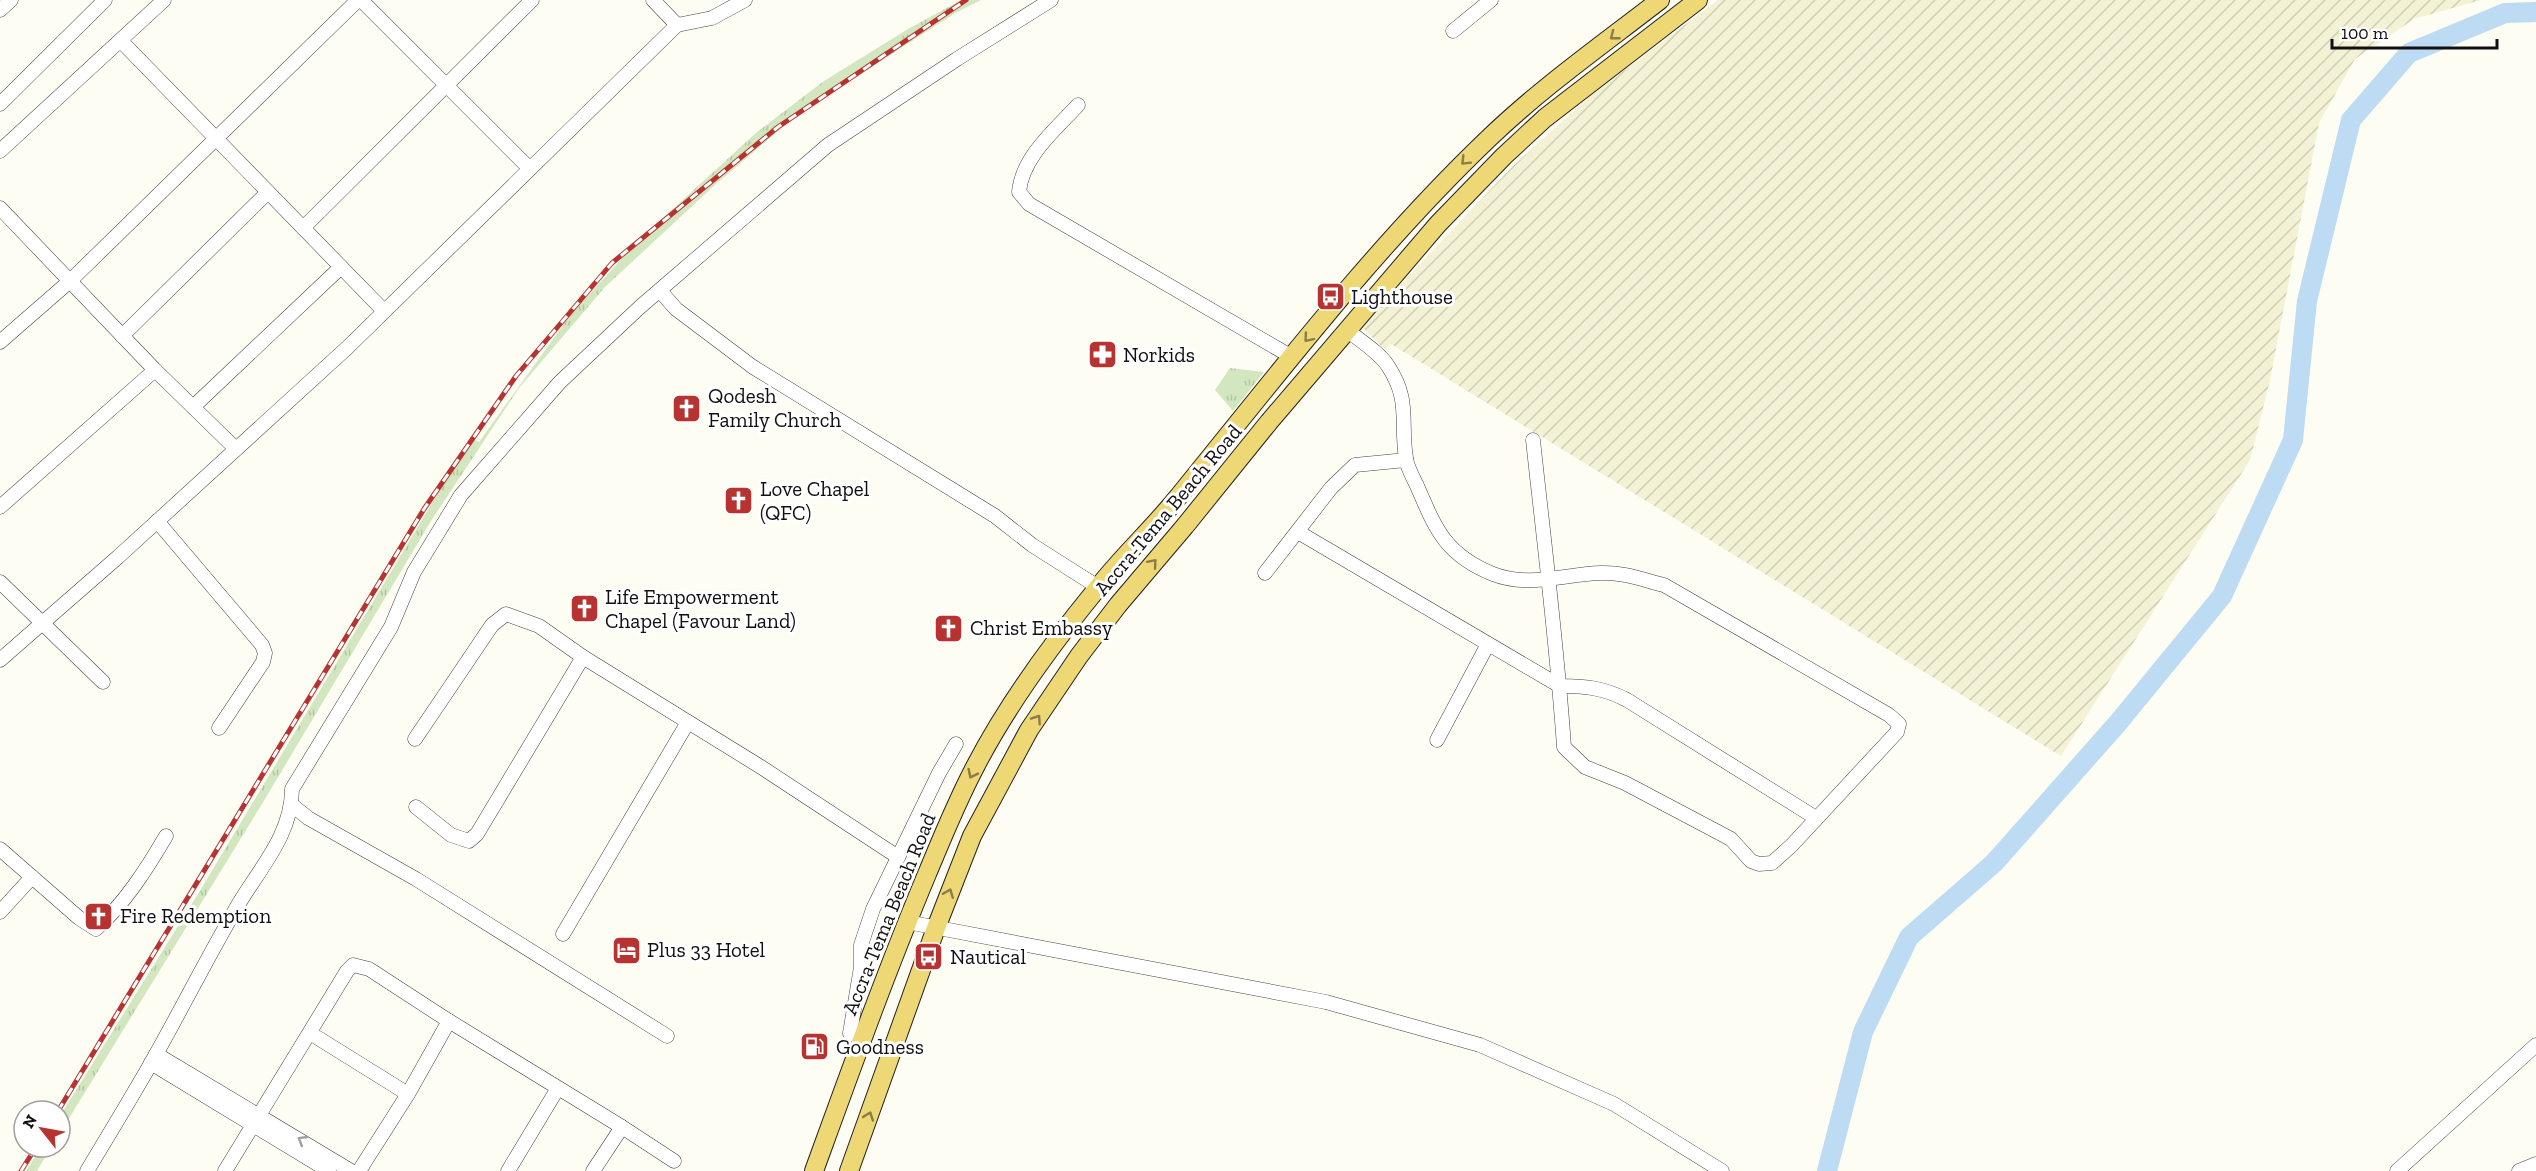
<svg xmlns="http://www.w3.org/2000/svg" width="2536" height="1171" viewBox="0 0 2536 1171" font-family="'Zilla Slab',serif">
<defs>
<pattern id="farmland-furrows" width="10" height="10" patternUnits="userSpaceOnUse" patternTransform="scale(1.5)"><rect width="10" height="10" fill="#f3f2d5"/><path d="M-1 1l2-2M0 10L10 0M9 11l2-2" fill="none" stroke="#cfceb6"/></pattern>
<pattern id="grass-tufts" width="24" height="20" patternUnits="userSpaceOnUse" patternTransform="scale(1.5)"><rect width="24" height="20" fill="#d2e7bf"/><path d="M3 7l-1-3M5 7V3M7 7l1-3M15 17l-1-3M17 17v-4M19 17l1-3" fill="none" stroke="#b3c5a3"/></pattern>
</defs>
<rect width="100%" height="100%" fill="#fefdf4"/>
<polygon fill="url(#farmland-furrows)" points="1718,0 2481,0 2414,19 2355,59 2319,123 2270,380 2250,460 2061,756 1391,344 1385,350 1363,328 1385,301 1511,168 1590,96"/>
<g fill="url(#grass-tufts)">
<polygon points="961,0 981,0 957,12 797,115 716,184 605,287 519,388 431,521 262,804 60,1133 60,1116 201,889 471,438 479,442 571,314 640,239 757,132 824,81 908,29"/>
<polygon points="1230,368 1264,372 1233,411 1215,390"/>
<polygon points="41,1147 51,1147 37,1171 26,1171"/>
</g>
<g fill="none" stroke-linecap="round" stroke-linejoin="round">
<polyline stroke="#bddbf2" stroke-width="20" points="1827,1171 1863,1032 1909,937 1994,863 2117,724 2222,596 2293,440 2307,301 2351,120 2409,53 2505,13 2536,12"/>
<defs>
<g id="minor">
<polyline points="361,0 529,168"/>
<polyline points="653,0 677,25"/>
<polyline points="0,10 11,0"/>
<polyline points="677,25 712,18 745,0"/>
<polyline points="1453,31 1491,0"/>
<polyline points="121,41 383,310"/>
<polyline points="0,104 105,0"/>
<path d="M1078,105C1055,130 1022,157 1019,192L1029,204L1292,357"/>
<polyline points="0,151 164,0"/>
<polyline points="0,208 155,370 236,449"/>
<polyline points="303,228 532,0"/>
<polyline points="661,292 676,309 753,367 995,516 1032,545 1098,587"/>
<path d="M1347,330C1359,340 1379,352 1388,366C1411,401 1400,421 1406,458C1407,468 1414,479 1418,488C1436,530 1446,555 1493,574C1528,588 1565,574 1601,573C1622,572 1644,580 1664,585L1889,715L1899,724L1897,732L1791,846L1772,863L1759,864L1751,861L1731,839L1625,783L1585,767L1564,747C1557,644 1544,542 1533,440"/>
<polyline points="122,336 268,192"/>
<polyline points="0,342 70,281 358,0"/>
<polyline points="193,407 341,267"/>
<polyline points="0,507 155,370"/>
<polyline points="157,521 262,645 265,653 263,662 219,728"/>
<path d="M1298,532L1560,686C1586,686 1604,688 1627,700L1816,818"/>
<polyline points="1265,573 1331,488 1355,465 1406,460"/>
<polyline points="0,582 103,682"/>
<polyline points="0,660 118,557 348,347 677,25"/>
<polyline points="415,739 492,625 506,614 539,626 583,657 761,767 898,857"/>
<polyline points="1437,740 1488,644"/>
<polyline points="292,805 308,818 416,879 667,1036"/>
<polyline points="416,807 451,835 469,841 477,834 583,657"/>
<path d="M0,849L79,918L96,929C125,903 146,870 166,836"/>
<polyline points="0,912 32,877"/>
<polyline points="907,922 1326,1002 1480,1045 1614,1104 1722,1171"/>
<polyline points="563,934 688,722"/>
<polyline points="449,1021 622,1127 674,1161"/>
<polyline points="310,1033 408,1094"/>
<polyline points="863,1039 850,1033 861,967 861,945 873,909 939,773 956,744"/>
<polyline points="156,1054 351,1171"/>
<polyline points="151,1063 329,1171"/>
<path d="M87,1171C108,1136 130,1100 150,1065C179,1014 205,962 234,912C256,872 292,837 292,789L391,627L414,572L461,495L560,382L640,307L828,145L957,59L1051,0"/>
<polyline points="225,1171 347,971 353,965 369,969 449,1021 408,1094 359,1171"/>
<polyline points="508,1171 558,1088"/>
<polyline points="593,1171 622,1127"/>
<polyline points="2397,1171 2536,1045"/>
<polyline points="2519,1171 2536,1164"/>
</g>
<g id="major">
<path d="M814,1171C850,1072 886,972 927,874C942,838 957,801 975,767C1008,703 1051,645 1096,590C1120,559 1149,532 1174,502C1275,378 1373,249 1488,139C1541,88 1602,45 1660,0"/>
<polyline points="849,1171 936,928 972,836 1029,730 1079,656 1118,605 1185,526 1269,422 1438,224 1504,156 1545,118 1698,0"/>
</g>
</defs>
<use href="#minor" stroke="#434343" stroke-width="15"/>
<use href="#major" stroke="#212121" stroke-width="20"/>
<use href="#minor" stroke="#fff" stroke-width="14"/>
<use href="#major" stroke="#eed775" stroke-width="18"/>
<defs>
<g id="rail">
<polyline points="58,1111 424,509 516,376 612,263 778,127 966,0"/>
<polyline points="21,1171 36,1147"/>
</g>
</defs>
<use href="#rail" stroke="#b73332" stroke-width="5"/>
<use href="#rail" stroke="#fff" stroke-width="3" stroke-dasharray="9" stroke-linecap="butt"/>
</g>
<defs><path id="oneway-chevron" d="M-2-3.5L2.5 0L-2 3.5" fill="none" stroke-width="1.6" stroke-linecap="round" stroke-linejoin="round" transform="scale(1.5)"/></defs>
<g stroke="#8a7d48">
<use href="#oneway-chevron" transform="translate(1614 36) rotate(142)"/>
<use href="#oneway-chevron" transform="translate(1465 161) rotate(135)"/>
<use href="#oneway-chevron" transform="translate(1308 338) rotate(130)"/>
<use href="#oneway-chevron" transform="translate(1153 563) rotate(-49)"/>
<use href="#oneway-chevron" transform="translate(1037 719) rotate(-56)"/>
<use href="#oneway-chevron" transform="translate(972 774) rotate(116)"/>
<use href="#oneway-chevron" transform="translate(949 893) rotate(-68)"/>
<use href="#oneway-chevron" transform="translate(869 1116) rotate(-70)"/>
</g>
<use stroke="#9f9f9f" href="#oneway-chevron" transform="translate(302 1140) rotate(-149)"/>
<defs>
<symbol id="bus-square" viewBox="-11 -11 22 22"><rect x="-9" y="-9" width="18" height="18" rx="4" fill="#b73332" stroke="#fff"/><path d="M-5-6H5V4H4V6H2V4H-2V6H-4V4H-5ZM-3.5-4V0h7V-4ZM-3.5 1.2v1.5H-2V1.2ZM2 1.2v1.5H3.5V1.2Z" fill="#fff"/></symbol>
<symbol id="pharmacy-square" viewBox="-11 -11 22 22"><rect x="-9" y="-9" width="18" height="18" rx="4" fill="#b73332" stroke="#fff"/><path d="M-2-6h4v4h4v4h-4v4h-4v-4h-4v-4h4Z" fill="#fff"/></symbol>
<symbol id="church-square" viewBox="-11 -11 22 22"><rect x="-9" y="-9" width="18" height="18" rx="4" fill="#b73332" stroke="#fff"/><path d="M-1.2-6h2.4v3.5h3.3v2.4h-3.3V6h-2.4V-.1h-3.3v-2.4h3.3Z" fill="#fff"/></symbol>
<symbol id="hotel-square" viewBox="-11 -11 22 22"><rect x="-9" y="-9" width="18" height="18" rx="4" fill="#b73332" stroke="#fff"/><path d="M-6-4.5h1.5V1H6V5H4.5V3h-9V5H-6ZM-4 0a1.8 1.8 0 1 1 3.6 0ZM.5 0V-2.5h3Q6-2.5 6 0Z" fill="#fff"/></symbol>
<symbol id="fuel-square" viewBox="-11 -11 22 22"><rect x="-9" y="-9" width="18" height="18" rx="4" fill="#b73332" stroke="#fff"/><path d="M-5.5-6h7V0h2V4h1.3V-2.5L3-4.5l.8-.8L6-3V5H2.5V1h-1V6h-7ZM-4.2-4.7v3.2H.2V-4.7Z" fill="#fff"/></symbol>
</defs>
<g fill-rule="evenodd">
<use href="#bus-square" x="1314" y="280" width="33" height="33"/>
<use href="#pharmacy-square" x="1086" y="338" width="33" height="33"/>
<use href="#church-square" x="670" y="392" width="33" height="33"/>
<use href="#church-square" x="722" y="484" width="33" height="33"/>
<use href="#church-square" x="568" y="592" width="33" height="33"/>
<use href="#church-square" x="932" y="612" width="33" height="33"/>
<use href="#church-square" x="82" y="900" width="33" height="33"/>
<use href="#hotel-square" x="610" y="934" width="33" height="33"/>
<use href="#bus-square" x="912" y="940" width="33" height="33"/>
<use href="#fuel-square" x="798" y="1030" width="33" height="33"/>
</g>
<g text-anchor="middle" stroke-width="6" stroke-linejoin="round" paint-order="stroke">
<g font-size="21" fill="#101010" stroke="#fff" text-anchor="start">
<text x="1351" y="304">Lighthouse</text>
<text x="1123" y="362">Norkids</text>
<text x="708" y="403">Qodesh<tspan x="708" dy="24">Family Church</tspan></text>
<text x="760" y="496">Love Chapel<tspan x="760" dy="24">(QFC)</tspan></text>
<text x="605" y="604">Life Empowerment<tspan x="605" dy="24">Chapel (Favour Land)</tspan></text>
<text x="970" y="635">Christ Embassy</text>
<text x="120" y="923">Fire Redemption</text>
<text x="647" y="957">Plus 33 Hotel</text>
<text x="950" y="964">Nautical</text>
<text x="836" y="1054">Goodness</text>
</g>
<g font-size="21" fill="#101010" stroke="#fff">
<text transform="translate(1168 510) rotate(-50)" y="7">Accra-Tema Beach Road</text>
<text transform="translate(889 914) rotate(-68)" y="7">Accra-Tema Beach Road</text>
</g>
</g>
<g transform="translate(42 1129) rotate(301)"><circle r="28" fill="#ffffff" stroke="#9f9f9f" stroke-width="1.5"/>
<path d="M0-4.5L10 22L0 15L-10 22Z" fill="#b73332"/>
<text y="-9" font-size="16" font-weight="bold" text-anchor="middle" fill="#101010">N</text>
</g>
<path d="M2332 39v9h165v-9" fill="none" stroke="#101010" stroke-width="3"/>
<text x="2341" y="39" font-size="18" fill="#101010" stroke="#ffffff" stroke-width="4.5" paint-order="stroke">100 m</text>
</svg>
